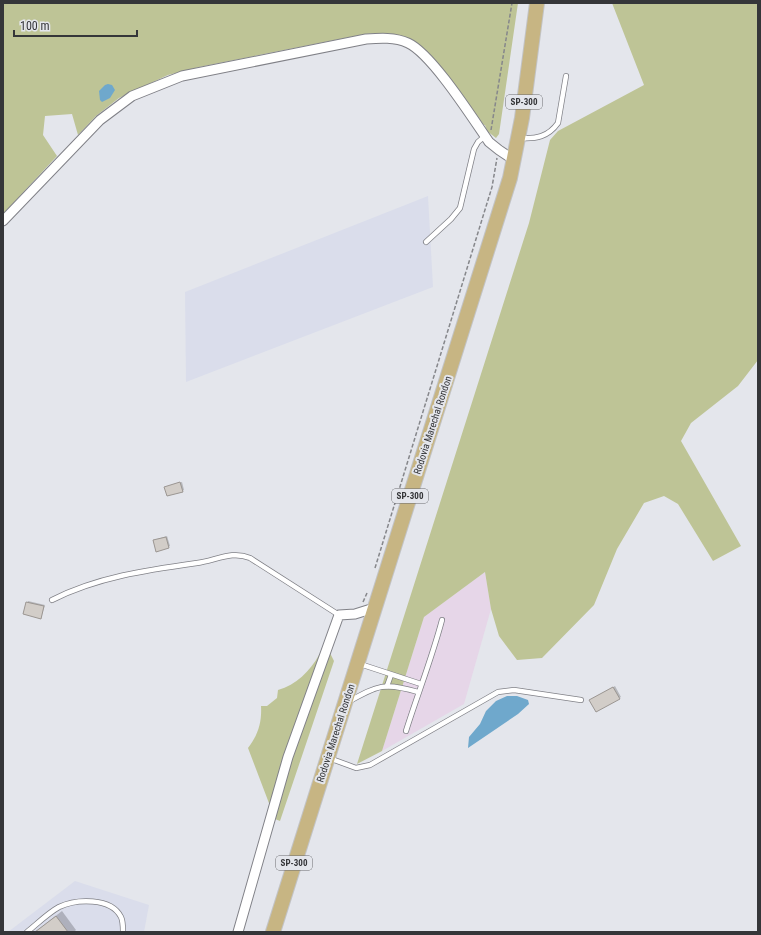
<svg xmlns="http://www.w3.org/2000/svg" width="761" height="935" viewBox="0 0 761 935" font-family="'Roboto Condensed',sans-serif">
<rect width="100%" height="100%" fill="#e4e6ec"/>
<polygon fill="#e6d6e8" points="485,572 491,609 464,704 382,751 424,617"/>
<g fill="#daddeb">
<polygon points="428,196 433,287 186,382 185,292"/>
<polygon points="75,881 149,905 144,932 8,932"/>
</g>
<g fill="#bec496">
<path d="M3,3H518L499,134L496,138L487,131L485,125H484C466,101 432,46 405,37C392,32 378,33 365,34L199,67L168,75L119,98L96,116L78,135L72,114L45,116L43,135L57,156L3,214Z"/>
<polygon points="612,3 758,3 758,360 738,386 691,423 681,441 741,546 713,561 678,504 664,496 644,503 617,549 594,605 542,658 517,660 499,636 491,609 485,572 424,617 382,751 357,764 529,223 550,140 558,131 644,85"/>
<path d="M330,653L334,661L280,821L275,819L248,748C258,735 262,722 261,706H267L277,698L278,690C296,685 310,671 319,655Z"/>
</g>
<g fill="#6fa8cc">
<polygon points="108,84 112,85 115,90 110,98 102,102 100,100 99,91 105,85"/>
<polygon points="507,696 517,696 528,700 529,704 518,714 468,748 469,737 480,724 486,711 496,701"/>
</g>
<g fill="#0003">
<polygon points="182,482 184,490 182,491 166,487"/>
<polygon points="167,536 170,546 168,547 154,540"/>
<polygon points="28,601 45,605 41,618 24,614"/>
<polygon points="615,686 621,697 596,711 592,699"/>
<polygon points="62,911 76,930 74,932 35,932"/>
</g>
<g fill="#d2cdc8" stroke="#9b9692">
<polygon points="180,482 183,492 167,496 164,487"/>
<polygon points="166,537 169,548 156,552 153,540"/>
<polygon points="26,602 44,606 41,619 23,614"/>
<polygon points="613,687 620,699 596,712 589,700"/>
<polygon points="56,916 68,932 35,932"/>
</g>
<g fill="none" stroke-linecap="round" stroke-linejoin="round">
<defs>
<g id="service">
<path d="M520,138C536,139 548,137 558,123L566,76"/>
<polyline points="426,242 451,219 460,208 474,149 478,142 485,136"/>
<path d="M52,600C97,577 147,570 197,563C215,561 232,550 250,558L339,615"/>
<polyline points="360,664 421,684"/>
<polyline points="387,686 391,675"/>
<path d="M348,702C378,685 385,682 418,692"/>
<path d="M406,731C418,693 432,658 442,620"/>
<polyline points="329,758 356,768 370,765 498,692 514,690 581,700"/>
<path d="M27,932C37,924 48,913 59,907C76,899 111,897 121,917C123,921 123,927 123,932"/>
</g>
<g id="minor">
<path d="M3,221L100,120L132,96L182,76L366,39C380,38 395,37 408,43C432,54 473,119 489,142L499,150L514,160"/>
<polyline points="238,932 288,757 339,615 355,614 374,608"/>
</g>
<polyline id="primary" points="273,932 510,178 522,118 537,3"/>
</defs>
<use href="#service" stroke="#808187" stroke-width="6"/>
<use href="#minor" stroke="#808187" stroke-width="11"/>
<use href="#primary" stroke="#c2c3c4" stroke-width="16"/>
<g stroke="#86878b" stroke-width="1.5" stroke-dasharray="4 2" stroke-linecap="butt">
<polyline points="491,130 512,3"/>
<polyline points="375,568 492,187 497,158"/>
<polyline points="363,602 367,593"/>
</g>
<use href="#service" stroke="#fff" stroke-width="4.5"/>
<use href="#minor" stroke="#fff" stroke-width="9"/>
<use href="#primary" stroke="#c7b583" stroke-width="14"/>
</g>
<g text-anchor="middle" stroke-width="4" stroke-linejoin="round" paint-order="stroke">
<g fill="#e4e6ec" stroke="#6a6b6f" stroke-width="1">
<rect x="506" y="95" width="36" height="14" rx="3"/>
<rect x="392" y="489" width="36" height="14" rx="3"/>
<rect x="276" y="856" width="36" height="14" rx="3"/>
</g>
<g font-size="9" font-weight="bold" fill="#353639">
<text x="524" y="105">SP-300</text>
<text x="410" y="499">SP-300</text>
<text x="294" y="866">SP-300</text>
</g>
<g font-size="10" fill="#353639" stroke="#e4e6ec">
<text transform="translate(432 425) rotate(-72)" y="4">Rodovia Marechal Rondon</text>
<text transform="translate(335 733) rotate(-72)" y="4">Rodovia Marechal Rondon</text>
</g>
</g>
<rect width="761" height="935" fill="none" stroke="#353639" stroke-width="8"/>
<path d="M14 30v6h123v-6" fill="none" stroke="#353639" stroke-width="2"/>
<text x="20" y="30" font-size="12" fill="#353639" stroke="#e4e6ec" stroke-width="3" paint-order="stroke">100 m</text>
</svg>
